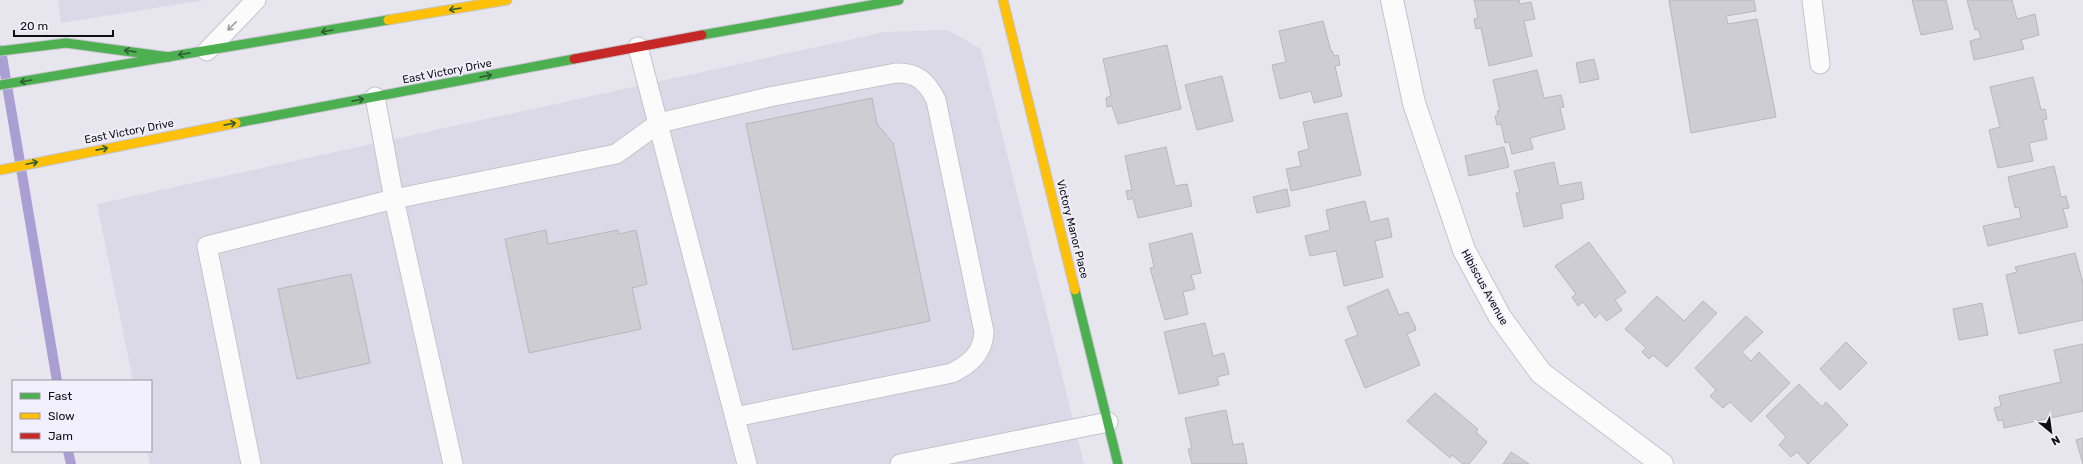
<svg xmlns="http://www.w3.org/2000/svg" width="2083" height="464" viewBox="0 0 2083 464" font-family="Rubik,sans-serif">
<rect width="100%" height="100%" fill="#e7e6ee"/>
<g fill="#dbd9e8">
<polygon points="58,0 205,0 61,23"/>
<polygon points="948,30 981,49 1084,464 150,464 147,451 151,451 151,381 133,381 97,204 885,32"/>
</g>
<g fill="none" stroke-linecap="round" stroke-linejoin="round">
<g stroke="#a99fd3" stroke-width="10">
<polyline points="1,50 57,381"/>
<polyline points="68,451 71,464"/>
</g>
</g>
<g fill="#cecdd3" stroke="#b7b7bc">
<polygon points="1474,0 1519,0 1520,4 1531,2 1535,19 1524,21 1532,56 1489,66 1481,28 1476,29 1474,19 1478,18"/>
<polygon points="1669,0 1754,0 1756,11 1726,16 1728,24 1757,19 1776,117 1691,133"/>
<polygon points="1912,0 1946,0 1953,29 1921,35"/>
<polygon points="1967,0 2012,0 2017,19 2035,14 2039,35 2021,40 2024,49 1974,60 1970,41 1981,38 1978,29 1975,30"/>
<polygon points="1323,21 1331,51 1332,51 1334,56 1338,55 1340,65 1335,66 1342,96 1314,103 1311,91 1280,99 1272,65 1286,62 1279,31"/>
<polygon points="1167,45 1181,109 1118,124 1112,106 1107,107 1106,98 1111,96 1103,59"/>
<polygon points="1594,59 1599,79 1580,83 1576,63"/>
<polygon points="1537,70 1544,98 1561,95 1564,107 1560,108 1565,129 1530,138 1533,149 1512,154 1509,142 1505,143 1501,124 1497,125 1495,116 1498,115 1497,111 1500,111 1493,80"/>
<polygon points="1222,76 1233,121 1197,130 1185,85"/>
<polygon points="2033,77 2041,110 2045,109 2047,119 2043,120 2047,139 2029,143 2033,161 1998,168 1989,130 2000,127 1990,87"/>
<polygon points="872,98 877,124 893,143 930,321 793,350 746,124"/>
<polygon points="1347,113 1361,175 1291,191 1286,169 1301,166 1298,152 1309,149 1303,122"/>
<polygon points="1166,147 1175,186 1187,184 1192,206 1138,218 1133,198 1128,200 1126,191 1132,190 1125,156"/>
<polygon points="1504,147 1509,167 1469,176 1465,156"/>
<polygon points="1554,162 1559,186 1581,182 1584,199 1561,204 1563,218 1524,227 1516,193 1520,193 1514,171"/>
<polygon points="2054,166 2061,197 2066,196 2069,208 2063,209 2068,227 1988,246 1983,226 2021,218 2019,207 2015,208 2008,177"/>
<polygon points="1287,189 1290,206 1257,213 1253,197"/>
<polygon points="1365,201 1370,222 1388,218 1392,237 1375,241 1383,277 1344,286 1336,251 1310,256 1305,236 1330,230 1326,210"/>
<polygon points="546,230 548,244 618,230 619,234 636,230 647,284 632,288 641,329 529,353 505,239"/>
<polygon points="1192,233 1201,273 1191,275 1195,289 1183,292 1188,314 1165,320 1150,268 1154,267 1149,244"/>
<polygon points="1589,242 1626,292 1615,300 1622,310 1607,321 1600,313 1595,318 1583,302 1578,306 1572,297 1576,294 1555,266"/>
<polygon points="2075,253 2083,283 2083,320 2019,334 2006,275 2017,272 2015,267"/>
<polygon points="351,274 370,363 297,379 278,289"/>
<polygon points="1388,289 1399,315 1408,312 1415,326 1416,330 1407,334 1420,365 1365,388 1345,340 1358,335 1347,307"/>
<polygon points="1657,296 1684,321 1703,301 1717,313 1667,367 1653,355 1649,359 1642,352 1646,348 1625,329"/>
<polygon points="1982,303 1988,335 1959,340 1953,309"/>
<polygon points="1746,316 1763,332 1742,352 1751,361 1759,352 1790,383 1751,422 1730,402 1723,408 1710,396 1716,390 1695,368"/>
<polygon points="1205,323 1213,356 1224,353 1229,374 1217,377 1219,385 1179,394 1164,332"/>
<polygon points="1846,342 1867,363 1840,390 1820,369"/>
<polygon points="2083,344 2083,411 2004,428 2003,420 1998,421 1994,408 2001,406 1999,396 2061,382 2054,350"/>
<polygon points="1799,384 1822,407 1826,402 1848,425 1808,464 1797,452 1791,457 1779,445 1786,437 1766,416"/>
<polygon points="1435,393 1478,429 1476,432 1487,442 1469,464 1463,464 1452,455 1450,458 1407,421"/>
<polygon points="1226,410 1233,445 1243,443 1247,464 1192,464 1188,449 1192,449 1185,418"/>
<polygon points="2083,438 2083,464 2076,440"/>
<polygon points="1511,452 1529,464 1503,464"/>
</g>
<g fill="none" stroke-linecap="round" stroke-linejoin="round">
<defs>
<g id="lane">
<polyline points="1812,0 1820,64"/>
<polyline points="638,47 747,464"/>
<polyline points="207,51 256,0"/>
<polyline points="375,97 394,199 453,464"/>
<path d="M251,464L207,246L394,199L616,154L659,123L769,97L896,73C917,72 927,82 936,100L984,332C983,353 970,364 952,373L735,417"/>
<polyline points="900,464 1108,422"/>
</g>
<polyline id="street" points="1392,0 1414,103 1464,250 1500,317 1541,373 1662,464"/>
<g id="fast">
<polyline points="702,35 899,0"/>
<polyline points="0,51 66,43 169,57"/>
<polyline points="0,85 388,20"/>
<polyline points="236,123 574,59"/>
<polyline points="1075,290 1118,464"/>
</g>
<g id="slow">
<polyline points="1003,0 1075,290"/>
<polyline points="388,20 507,0"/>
<polyline points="0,170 236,123"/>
</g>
<polyline id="jam" points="574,59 702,35"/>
</defs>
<use href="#lane" stroke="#c5c4cb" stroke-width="21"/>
<use href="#street" stroke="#c5c4cb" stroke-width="24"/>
<use href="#fast" stroke="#c5c4cb" stroke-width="11"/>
<use href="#slow" stroke="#c5c4cb" stroke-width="11"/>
<use href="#jam" stroke="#c5c4cb" stroke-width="11"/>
<use href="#lane" stroke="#fbfbfc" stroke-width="19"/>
<use href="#street" stroke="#fbfbfc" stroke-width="22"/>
<use href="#fast" stroke="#4caf50" stroke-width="9"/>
<use href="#slow" stroke="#ffc107" stroke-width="9"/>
<use href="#jam" stroke="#c62828" stroke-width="9"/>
</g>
<defs><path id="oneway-shaft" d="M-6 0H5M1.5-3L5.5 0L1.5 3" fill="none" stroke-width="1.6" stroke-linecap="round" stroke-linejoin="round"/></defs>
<g stroke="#2e5f32">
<use href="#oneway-shaft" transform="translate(455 9) rotate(170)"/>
<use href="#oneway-shaft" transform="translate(327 31) rotate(170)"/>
<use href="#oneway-shaft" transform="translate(130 51) rotate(-172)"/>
<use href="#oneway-shaft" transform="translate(184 54) rotate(171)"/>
<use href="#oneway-shaft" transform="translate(486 76) rotate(-11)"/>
<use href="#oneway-shaft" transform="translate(26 81) rotate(170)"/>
<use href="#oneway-shaft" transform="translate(358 100) rotate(-11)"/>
<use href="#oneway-shaft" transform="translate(230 124) rotate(-11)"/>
<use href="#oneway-shaft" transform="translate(102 149) rotate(-11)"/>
<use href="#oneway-shaft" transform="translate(32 163) rotate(-12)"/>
</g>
<use stroke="#9d9d9f" href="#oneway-shaft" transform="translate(232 26) rotate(135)"/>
<g text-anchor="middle" stroke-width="3.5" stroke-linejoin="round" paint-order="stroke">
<g font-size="11" fill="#100f14" stroke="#f2f0fd">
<text transform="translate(447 71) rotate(-11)" y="4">East Victory Drive</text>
<text transform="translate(129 131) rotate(-11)" y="4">East Victory Drive</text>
<text transform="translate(1073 229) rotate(76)" y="4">Victory Manor Place</text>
<text transform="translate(1485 287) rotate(61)" y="4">Hibiscus Avenue</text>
</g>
</g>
<rect x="12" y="380" width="140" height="72" fill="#f2f0fd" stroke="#9896a0"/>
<rect x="20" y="393" width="20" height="6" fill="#4caf50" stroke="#9896a0"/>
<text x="48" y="400" font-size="12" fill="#100f14">Fast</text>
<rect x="20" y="413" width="20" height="6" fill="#ffc107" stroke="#9896a0"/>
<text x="48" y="420" font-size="12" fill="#100f14">Slow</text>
<rect x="20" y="433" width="20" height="6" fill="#c62828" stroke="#9896a0"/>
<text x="48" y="440" font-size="12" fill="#100f14">Jam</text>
<g transform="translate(2051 432) rotate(151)" stroke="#f2f0fd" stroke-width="3" paint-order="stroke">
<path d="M0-3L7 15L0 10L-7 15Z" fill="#100f14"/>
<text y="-6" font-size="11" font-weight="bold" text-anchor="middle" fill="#100f14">N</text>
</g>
<path d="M14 30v6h99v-6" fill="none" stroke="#100f14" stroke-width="2"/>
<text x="20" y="30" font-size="12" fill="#100f14" stroke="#f2f0fd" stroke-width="3" paint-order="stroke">20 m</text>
</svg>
